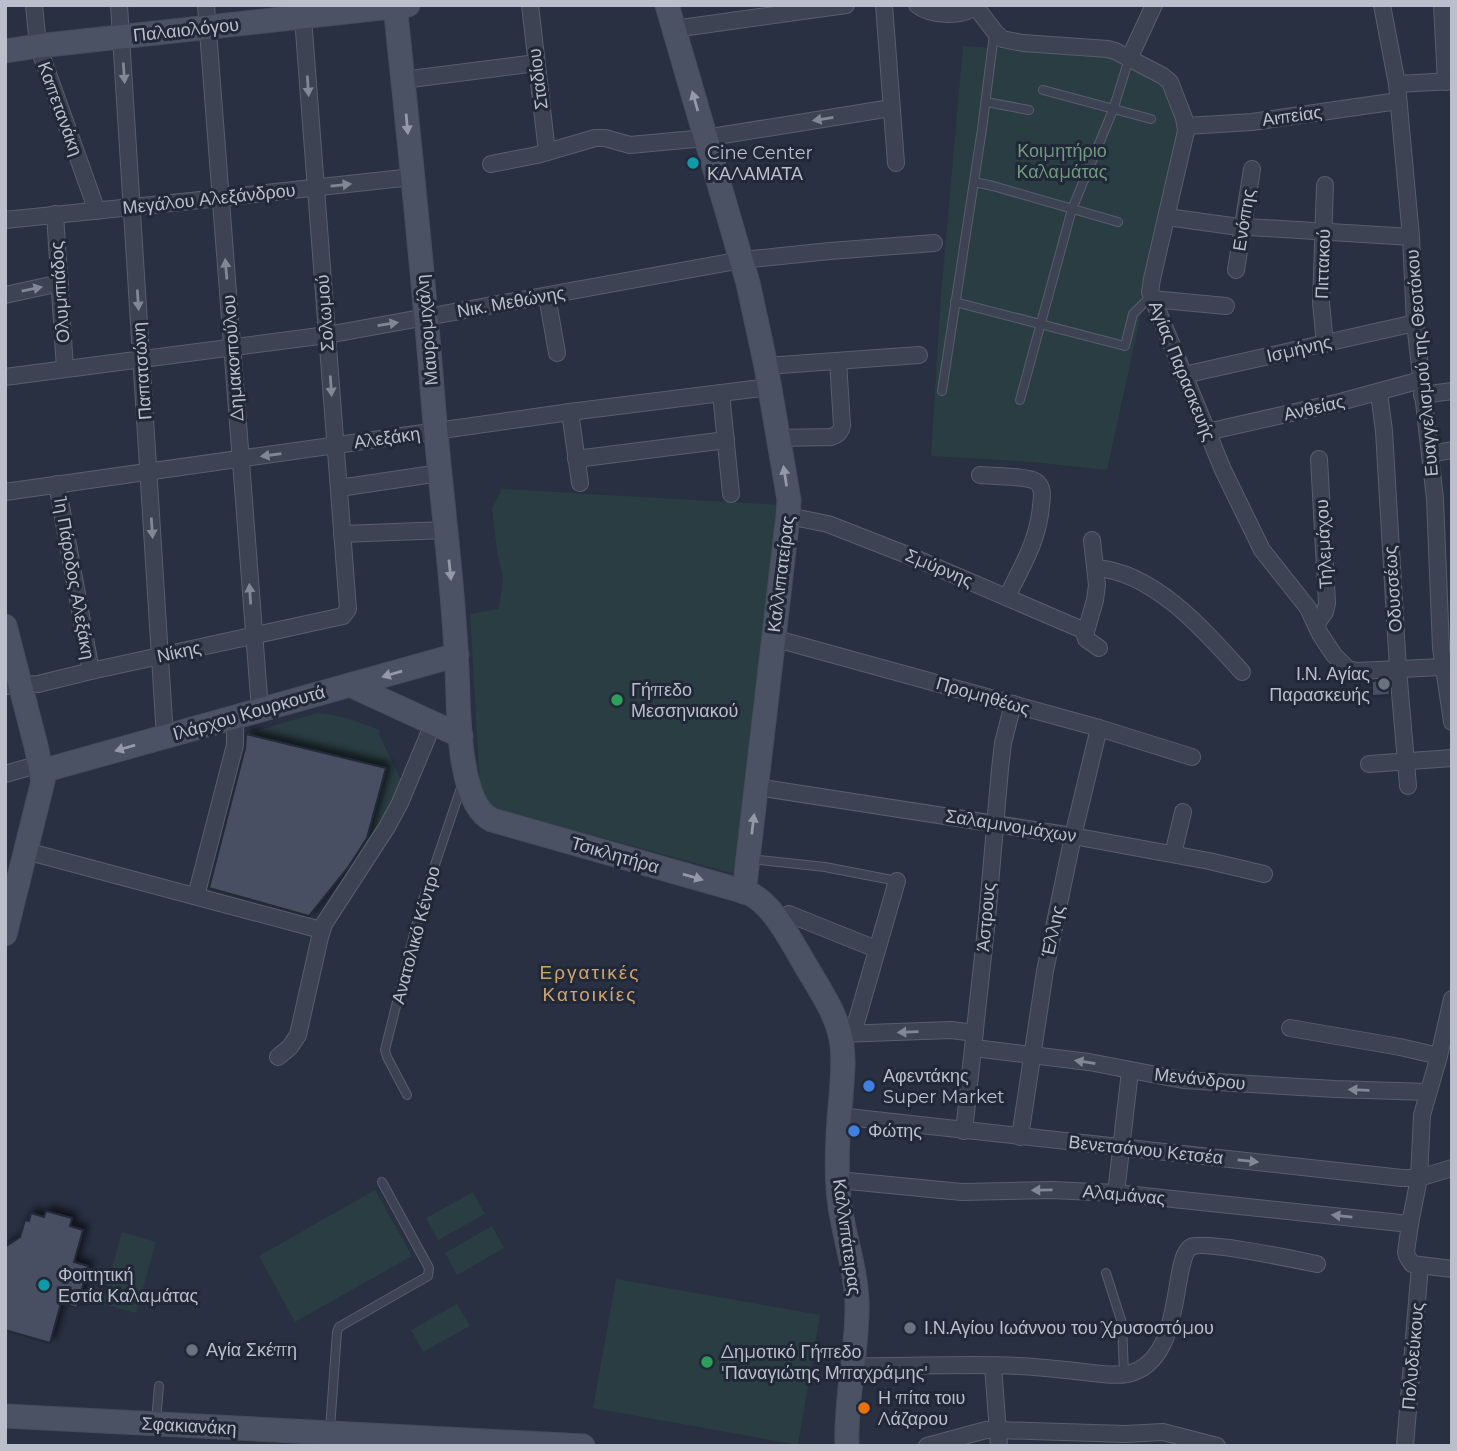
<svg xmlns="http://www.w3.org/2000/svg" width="1457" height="1451" viewBox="0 0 1457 1451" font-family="Montserrat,sans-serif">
<defs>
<filter id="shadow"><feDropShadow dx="5" dy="-5" stdDeviation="3.5" flood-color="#0009"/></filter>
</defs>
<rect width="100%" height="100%" fill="#283042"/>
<g fill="#2a3d43">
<polygon points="963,46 1108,55 1165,86 1177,118 1179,134 1140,303 1142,310 1107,470 1033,462 931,456 941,295"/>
<path d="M502,489L782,505L737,871L731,873L504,811C487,806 487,801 480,786L470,614L499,609L503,578L497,552L492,508Z"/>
<path d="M317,713C339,714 360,723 380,730L379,734L402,782L398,795L356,861L355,859L365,846L386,768L245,734Z"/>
<polygon points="375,1190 412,1256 295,1322 259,1256"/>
<polygon points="473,1192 485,1214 438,1240 426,1218"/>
<polygon points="492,1226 504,1248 457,1275 445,1253"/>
<polygon points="122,1232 156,1242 136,1313 102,1304"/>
<polygon points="616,1279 820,1315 798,1445 593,1408"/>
<polygon points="457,1304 470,1326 423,1352 411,1330"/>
</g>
<g fill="#485063" stroke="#232a39" stroke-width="2" filter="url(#shadow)">
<polygon points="1388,680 1390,695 1372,696 1372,681"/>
<polygon points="246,734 386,768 367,838 349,866 309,916 209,888 245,748"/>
<polygon points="46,1211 72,1218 70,1226 83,1230 74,1262 88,1266 77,1308 61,1303 50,1343 5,1330 5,1247 20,1237 25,1220 29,1221 31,1213 44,1217"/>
</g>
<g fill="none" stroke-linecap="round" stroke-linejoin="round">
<defs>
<g id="lane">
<polyline points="1043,90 1151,119"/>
<polyline points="986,102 1029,110"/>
<polyline points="974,182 993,186 1118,222"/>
<polyline points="955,302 1125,346 1133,314 1151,296"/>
<polyline points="942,391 982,129 994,34"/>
<polyline points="1020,400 1072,209 1113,110 1129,59"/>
<polyline points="751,859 825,867 897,881"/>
<polyline points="407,1095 387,1057 385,1050 421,906 463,782"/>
<polyline points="1106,1273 1122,1323 1124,1374"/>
<polyline points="156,1421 159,1386"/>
<polyline points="330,1429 337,1332 339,1327 428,1276 429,1268 382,1182"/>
</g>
<g id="street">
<polyline points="34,5 38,46 97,211"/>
<polyline points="119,5 165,737"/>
<polyline points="206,5 260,710"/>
<polyline points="530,5 547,152"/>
<polyline points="884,5 896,163"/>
<path d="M917,5C930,16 964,18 976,5"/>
<polyline points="1382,5 1397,84 1411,237 1415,323 1435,499 1441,648 1452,722"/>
<polyline points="1442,5 1446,82"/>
<polyline points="975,6 995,32 1002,39 1023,43 1108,49 1115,51 1163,76 1170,82 1184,118 1186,131 1152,279 1150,292 1223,470 1262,550 1308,608 1320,634 1334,655 1348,669 1357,671 1442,667"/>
<polyline points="674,29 846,5"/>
<polyline points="1129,59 1154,5"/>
<polyline points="403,80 536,63"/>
<polyline points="1397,84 1452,81"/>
<polyline points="1186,126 1252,122 1398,101"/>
<polyline points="491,164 537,155 595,138 605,138 630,145 705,138 891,108"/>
<polyline points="55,214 65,369"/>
<polyline points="1167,217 1232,226 1411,237"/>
<polyline points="5,220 220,198 412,177"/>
<polyline points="1236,270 1252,169"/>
<polyline points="5,295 60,283"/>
<polyline points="547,296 557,353"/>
<polyline points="1152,299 1226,306"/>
<polyline points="1325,344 1321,303 1325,185"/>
<polyline points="766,366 919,355"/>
<polyline points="1184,375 1415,323"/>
<polyline points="5,377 327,335 742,260 830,251 934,243"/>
<polyline points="721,393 731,494"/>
<polyline points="1379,393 1384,431 1398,669 1408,786"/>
<polyline points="1422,395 1452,391"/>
<polyline points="570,412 580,483"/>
<polyline points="1207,432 1340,402 1421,380"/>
<path d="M778,438L831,437C838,435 841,432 842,425L838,361"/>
<polyline points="1430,454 1452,450"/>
<polyline points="576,459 726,440"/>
<path d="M980,475C992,476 1026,476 1035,481C1044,486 1042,497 1041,506C1038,541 1022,566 1007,597"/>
<polyline points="57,484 91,671"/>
<polyline points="339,488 440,473"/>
<polyline points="5,492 570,412 769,387"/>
<polyline points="788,516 828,524 915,558 1085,631"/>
<polyline points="342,534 446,530"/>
<polyline points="1092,540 1097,585 1095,600 1085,635 1086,639 1099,648"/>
<path d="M1096,568C1154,572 1205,631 1242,672"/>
<polyline points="1316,625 1325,612 1327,603 1319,459"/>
<polyline points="773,638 1099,728 1192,757"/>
<polyline points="5,686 38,684 91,671 343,616 348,609 303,18"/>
<polyline points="1369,764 1452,758"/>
<polyline points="5,774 40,764"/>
<polyline points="757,787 1073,836 1209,861 1264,874"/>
<polyline points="26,851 321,930"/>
<polyline points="1173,854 1183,812"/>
<polyline points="196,896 235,745 235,717"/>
<polyline points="777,920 789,914 876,949"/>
<polyline points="1452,999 1439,1056 1422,1115 1419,1178 1410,1224 1406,1252 1407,1256 1412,1264 1452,1269"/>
<polyline points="1290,1028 1400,1047 1439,1056"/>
<polyline points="840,1034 856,1023 897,881"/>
<polyline points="840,1034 951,1030 975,1033"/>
<polyline points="974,1048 1089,1062 1183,1080 1335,1089 1428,1092"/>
<polyline points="278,1057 290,1047 298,1035 320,937 324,924 387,827 400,803 433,724"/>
<polyline points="839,1116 1402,1178 1419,1178 1452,1168"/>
<polyline points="964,1131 987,919 1000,769 1003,743 1013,704"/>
<polyline points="1020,1137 1045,971 1073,836 1099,728"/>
<polyline points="838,1180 962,1192 1052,1190 1116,1193 1410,1224"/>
<polyline points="1116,1193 1130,1071"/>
<path d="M853,1366C908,1367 963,1363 1018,1366C1042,1367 1067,1370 1092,1373C1105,1374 1121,1377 1134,1372C1185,1353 1171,1258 1191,1247C1203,1240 1297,1260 1317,1264"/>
<polyline points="993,1366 999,1446"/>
<polyline points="927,1446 986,1430 997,1430 1125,1434 1163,1432 1217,1446"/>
<polyline points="1405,1446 1420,1266"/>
</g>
<g id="secondary">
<path d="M395,5C406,109 417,213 426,317C430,355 432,394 436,433C444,521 456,609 458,697C459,728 461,806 492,820L749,893C772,905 786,932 799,954C813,980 836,1010 841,1039C845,1059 842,1078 841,1097C838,1127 836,1158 838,1188C840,1227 856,1264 857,1303C858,1351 845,1398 847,1446"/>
<polyline points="667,5 748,283 766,366 789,500 788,516 744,892"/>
<polyline points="5,51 38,46 408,5"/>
<polyline points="5,626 36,746 43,781 5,934"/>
<polyline points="350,685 461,736"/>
<polyline points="42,771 457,655"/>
<polyline points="5,1416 583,1446"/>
</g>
</defs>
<use href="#lane" stroke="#585e6c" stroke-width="10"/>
<use href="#street" stroke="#585e6c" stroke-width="18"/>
<use href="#secondary" stroke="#464c5b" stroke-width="25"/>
<use href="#lane" stroke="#3d4352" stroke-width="8"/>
<use href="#street" stroke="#3d4352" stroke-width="16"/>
<use href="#secondary" stroke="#4b5264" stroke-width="23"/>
</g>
<defs><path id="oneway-solid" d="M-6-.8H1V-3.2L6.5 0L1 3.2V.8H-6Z" transform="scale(1.75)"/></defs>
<g fill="#828795">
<use href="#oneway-solid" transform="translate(124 73) rotate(86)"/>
<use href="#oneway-solid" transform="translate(308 86) rotate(86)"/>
<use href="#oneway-solid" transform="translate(823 119) rotate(171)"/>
<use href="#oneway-solid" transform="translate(341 185) rotate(-6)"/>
<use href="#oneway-solid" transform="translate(226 269) rotate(-95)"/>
<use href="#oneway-solid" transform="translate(32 289) rotate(-12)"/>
<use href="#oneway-solid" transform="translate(138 300) rotate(86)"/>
<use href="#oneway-solid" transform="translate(388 324) rotate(-9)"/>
<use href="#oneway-solid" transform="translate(331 386) rotate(86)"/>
<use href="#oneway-solid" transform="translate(271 455) rotate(172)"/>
<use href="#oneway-solid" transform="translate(152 528) rotate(86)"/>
<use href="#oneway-solid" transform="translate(250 594) rotate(-94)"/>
<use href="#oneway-solid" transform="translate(908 1032) rotate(178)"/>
<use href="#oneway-solid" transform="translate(1085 1062) rotate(-171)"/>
<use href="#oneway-solid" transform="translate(1359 1090) rotate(-178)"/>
<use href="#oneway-solid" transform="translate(1248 1161) rotate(6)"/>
<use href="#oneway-solid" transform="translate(1042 1190) rotate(179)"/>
<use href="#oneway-solid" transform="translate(1342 1216) rotate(-174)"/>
</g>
<g fill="#9399a7">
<use href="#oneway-solid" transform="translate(695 101) rotate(-106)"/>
<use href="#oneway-solid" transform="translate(407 124) rotate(85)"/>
<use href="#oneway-solid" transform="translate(785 476) rotate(-99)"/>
<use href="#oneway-solid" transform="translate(450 570) rotate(84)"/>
<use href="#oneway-solid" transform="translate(392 674) rotate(164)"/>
<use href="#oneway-solid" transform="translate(125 748) rotate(164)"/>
<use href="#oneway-solid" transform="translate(753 824) rotate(-83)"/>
<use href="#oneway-solid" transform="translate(693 877) rotate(16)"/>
</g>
<g fill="#0f9aa8" stroke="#212837" stroke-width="2.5">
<circle cx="693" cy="163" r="7"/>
<circle cx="44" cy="1285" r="7"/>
</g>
<g fill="#6b7280" stroke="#212837" stroke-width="2.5">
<circle cx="1384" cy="684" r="7"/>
<circle cx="910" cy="1328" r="7"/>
<circle cx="192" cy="1350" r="7"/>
</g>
<g fill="#2e9e5b" stroke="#212837" stroke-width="2.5">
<circle cx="617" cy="700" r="7"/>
<circle cx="707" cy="1362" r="7"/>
</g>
<g fill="#3f7fe0" stroke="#212837" stroke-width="2.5">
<circle cx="869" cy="1086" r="7"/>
<circle cx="854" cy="1131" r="7"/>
</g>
<circle fill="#e8710a" stroke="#212837" stroke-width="2.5" cx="864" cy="1408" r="7"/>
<g text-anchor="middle" stroke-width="6" stroke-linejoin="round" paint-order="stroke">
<g font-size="18" fill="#babfcb" stroke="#212837">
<text transform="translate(186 30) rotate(-6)" y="6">Παλαιολόγου</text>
<text transform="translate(538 79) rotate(-97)" y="6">Σταδίου</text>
<text transform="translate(60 109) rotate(70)" y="6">Καπετανάκη</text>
<text transform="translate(1292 116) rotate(-8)" y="6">Αιπείας</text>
<text transform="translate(209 199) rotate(-6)" y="6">Μεγάλου Αλεξάνδρου</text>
<text transform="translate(1244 220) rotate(-81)" y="6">Ενόπης</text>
<text transform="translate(1323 264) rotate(-88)" y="6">Πιττακού</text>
<text transform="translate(60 292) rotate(-94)" y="6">Ολυμπιάδος</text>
<text transform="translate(511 302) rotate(-10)" y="6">Νικ. Μεθώνης</text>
<text transform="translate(325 313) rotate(-94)" y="6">Σολωμού</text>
<text transform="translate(427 330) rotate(-95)" y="6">Μαυρομιχάλη</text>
<text transform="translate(1299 349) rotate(-13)" y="6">Ισμήνης</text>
<text transform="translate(233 358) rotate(-94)" y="6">Δημακοπούλου</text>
<text transform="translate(1422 363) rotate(-95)" y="6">Ευαγγελισμού της Θεοτόκου</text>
<text transform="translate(142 371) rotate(-94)" y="6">Παπατσώνη</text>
<text transform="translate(1182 371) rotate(68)" y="6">Αγίας Παρασκευής</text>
<text transform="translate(1314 408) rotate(-13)" y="6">Ανθείας</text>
<text transform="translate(387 438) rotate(-8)" y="6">Αλεξάκη</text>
<text transform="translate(1324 544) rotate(-93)" y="6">Τηλεμάχου</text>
<text transform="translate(939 568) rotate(23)" y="6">Σμύρνης</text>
<text transform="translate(781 574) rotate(-83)" y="6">Καλλιπατείρας</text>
<text transform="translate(74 578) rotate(80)" y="6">1η Πάροδος Αλεξάκη</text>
<text transform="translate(1393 589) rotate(-94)" y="6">Οδυσσέως</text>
<text transform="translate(179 652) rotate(-12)" y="6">Νίκης</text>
<text transform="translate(983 696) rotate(16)" y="6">Προμηθέως</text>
<text transform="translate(249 713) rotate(-16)" y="6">Ιλάρχου Κουρκουτά</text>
<text transform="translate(1011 826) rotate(9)" y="6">Σαλαμινομάχων</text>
<text transform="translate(615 855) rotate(16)" y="6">Τσικλητήρα</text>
<text transform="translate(986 917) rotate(-85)" y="6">Άστρους</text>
<text transform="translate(1053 931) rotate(-78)" y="6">Έλλης</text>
<text transform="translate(416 935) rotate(-75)" y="6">Ανατολικό Κέντρο</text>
<text transform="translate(1200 1079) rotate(6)" y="6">Μενάνδρου</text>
<text transform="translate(1146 1150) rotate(6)" y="6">Βενετσάνου Κετσέα</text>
<text transform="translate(1124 1195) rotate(5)" y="6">Αλαμάνας</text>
<text transform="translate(847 1237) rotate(82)" y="6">Καλλιπάτειρας</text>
<text transform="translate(1413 1356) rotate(-85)" y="6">Πολυδεύκους</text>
<text transform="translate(189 1426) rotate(3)" y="6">Σφακιανάκη</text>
</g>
<g font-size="18" fill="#729b80" stroke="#212837">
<text x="1062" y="157">Κοιμητήριο<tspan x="1062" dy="21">Καλαμάτας</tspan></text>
</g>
<g font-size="18" fill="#babfcb" stroke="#212837" text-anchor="start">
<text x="707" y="159">Cine Center<tspan x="707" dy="21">ΚΑΛΑΜΑΤΑ</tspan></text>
<text x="1370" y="680" text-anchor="end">Ι.Ν. Αγίας<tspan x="1370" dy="21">Παρασκευής</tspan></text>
<text x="631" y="696">Γήπεδο<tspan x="631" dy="21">Μεσσηνιακού</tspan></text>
<text x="883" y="1082">Αφεντάκης<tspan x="883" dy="21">Super Market</tspan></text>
<text x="868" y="1137">Φώτης</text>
<text x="58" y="1281">Φοιτητική<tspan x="58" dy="21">Εστία Καλαμάτας</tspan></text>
<text x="924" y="1334">Ι.Ν.Αγίου Ιωάννου του Χρυσοστόμου</text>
<text x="206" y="1356">Αγία Σκέπη</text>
<text x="721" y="1358">Δημοτικό Γήπεδο<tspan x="721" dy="21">'Παναγιώτης Μπαχράμης'</tspan></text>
<text x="878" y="1404">Η πίτα τοιυ<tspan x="878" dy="21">Λάζαρου</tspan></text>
</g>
<g font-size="19" letter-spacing="2" fill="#d1a46f" stroke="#212837">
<text x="590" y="979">Εργατικές<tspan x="590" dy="22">Κατοικίες</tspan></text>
</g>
</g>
<rect width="1457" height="1451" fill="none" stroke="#babfcb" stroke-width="14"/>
</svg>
